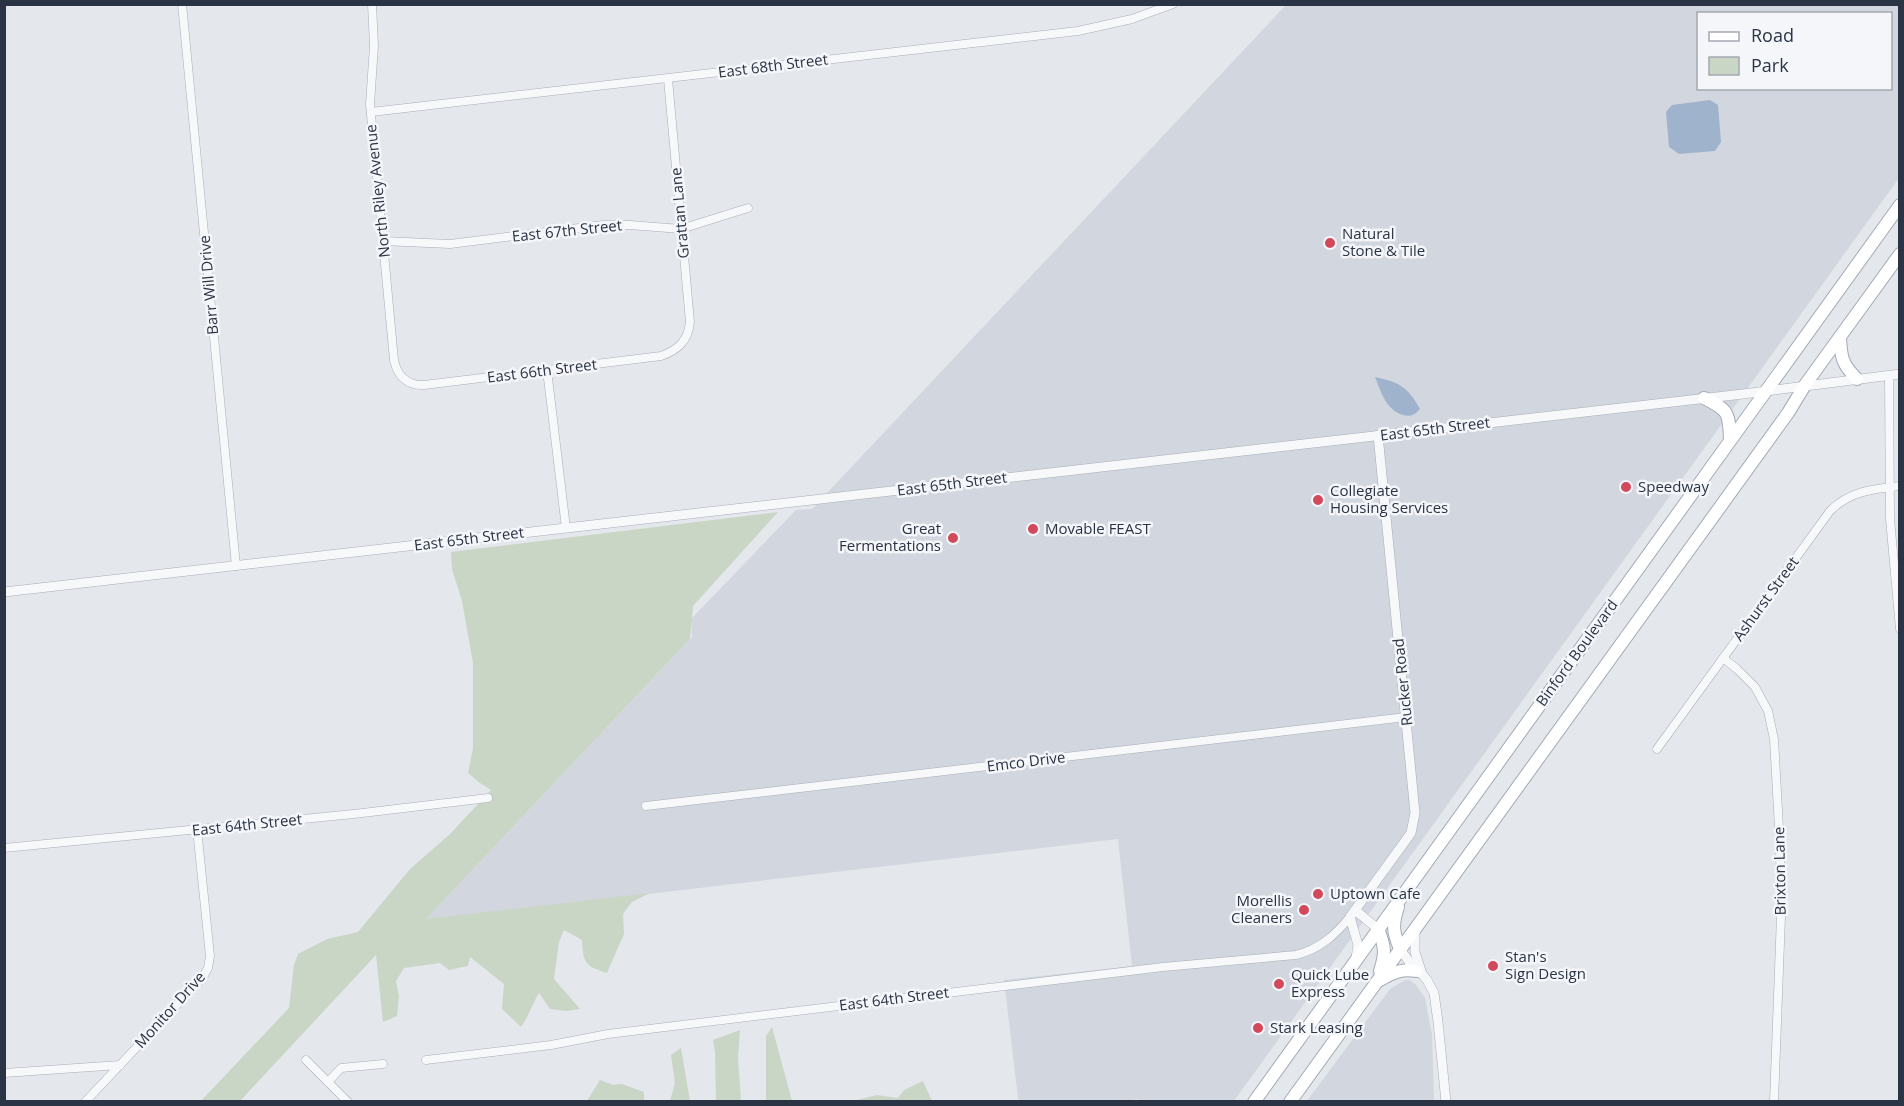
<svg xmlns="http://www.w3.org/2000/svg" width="1904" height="1106" viewBox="0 0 1904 1106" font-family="'Open Sans',sans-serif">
<rect width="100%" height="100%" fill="#e4e7ec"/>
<g fill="#d2d6de" fill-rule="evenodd">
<path d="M1286,5H1899V178L1234,1101L1140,1102L1138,1099L1121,1102H1021L1018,1098L1004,980L1132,966L1118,839L425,920L692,637L691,619L796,510L812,509ZM1698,14H1890V88H1698Z"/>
<polygon points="1405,980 1410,980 1416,985 1425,998 1432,1035 1434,1101 1307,1101 1390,989"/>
</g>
<g fill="#c9d6c5">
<path d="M778,512L693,606L690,639L426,919L650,893L632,902L623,914L624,934L607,973C585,966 583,963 582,940L564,930L559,942L554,979L580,1009L567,1011L550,1009L539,993C532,1004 529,1016 521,1027L502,1009L504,984L470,957L468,966L449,970L440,963L404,968L396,981L399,996L397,1016L383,1022L376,955L240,1101L200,1102L289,1008L294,965L298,954L327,939L358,932L410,869L450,834L491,790L480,783L468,773L473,748V663L462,601L452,569L451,552Z"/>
<polygon points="772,1027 792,1101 766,1101 766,1036"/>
<polygon points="740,1030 738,1058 741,1101 716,1101 715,1052 713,1040"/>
<polygon points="681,1048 690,1101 670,1101 675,1083 671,1055"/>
<polygon points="600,1080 613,1085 622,1084 644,1092 644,1101 587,1101"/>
<polygon points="923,1081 932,1101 853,1101 877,1095 898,1098 904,1090"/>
</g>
<g fill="#9fb4cc">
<polygon points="1710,100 1718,105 1721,142 1715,151 1679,154 1669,147 1666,112 1672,105"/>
<path d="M1375,377C1399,382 1408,387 1420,409C1415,415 1411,417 1403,415C1386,410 1381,392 1375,377Z"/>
</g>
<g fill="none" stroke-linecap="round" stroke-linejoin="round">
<defs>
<g id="minor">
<polyline points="182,4 236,566"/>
<path d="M372,4L374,46L370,104L394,360C397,376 408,386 424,385L661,356C678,350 688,341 690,322L668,79"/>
<polyline points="371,112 1078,31 1132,19 1173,4"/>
<polyline points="383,241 450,244 603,225 630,225 681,229 748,208"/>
<polyline points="547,370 566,528"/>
<polyline points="1889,376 1890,519 1900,629"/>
<polyline points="1723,658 1737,669 1755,687 1768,711 1774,739 1780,846 1781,916 1774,1102"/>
<path d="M1657,749L1830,511C1850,491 1873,489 1900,486"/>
<polyline points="646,806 1406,717"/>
<polyline points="4,848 354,814 488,798"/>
<polyline points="306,1060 348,1102"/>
<path d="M426,1060L551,1045L608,1034L855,1004L1163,967L1296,955C1320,949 1335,935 1350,917"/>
<polyline points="4,1073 120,1065"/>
<polyline points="328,1082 341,1068 383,1064"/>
<polyline points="85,1102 203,977 208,968 210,956 197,829"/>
</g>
<g id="tertiary">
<polyline points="4,592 1743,394 1900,374"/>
<polyline points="1355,910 1378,929"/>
<polyline points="1415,930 1415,952 1422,974"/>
<polyline points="1400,949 1416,971 1422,974 1427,980 1434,993 1438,1022 1446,1102"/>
<polyline points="1356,958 1358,945 1350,917 1411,833 1415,813 1378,435"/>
</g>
<g id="primary">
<path d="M1840,337C1841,358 1842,364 1857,379"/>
<path d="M1704,398C1729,410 1729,413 1730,440"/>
<path d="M1398,907C1392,925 1393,932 1400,949"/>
<path d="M1378,929C1385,946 1386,953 1380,971"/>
<path d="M1380,980C1392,973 1402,968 1416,971"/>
<polyline points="1254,1102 1900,205"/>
<polyline points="1290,1102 1788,413 1805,385 1900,254"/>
</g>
</defs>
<use href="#minor" stroke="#a9aeb7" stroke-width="9"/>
<use href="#tertiary" stroke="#a9aeb7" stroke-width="10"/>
<use href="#primary" stroke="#a3abb8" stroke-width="14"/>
<use href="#minor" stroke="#f7f8fa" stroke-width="8"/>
<use href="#tertiary" stroke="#f7f8fa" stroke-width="9"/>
<use href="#primary" stroke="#fff" stroke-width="12"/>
</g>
<g fill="#d1495b" stroke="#f4f6f9" stroke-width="2">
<circle cx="1330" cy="243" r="6"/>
<circle cx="1626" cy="487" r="6"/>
<circle cx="1318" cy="500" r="6"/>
<circle cx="1033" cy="529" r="6"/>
<circle cx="953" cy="538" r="6"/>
<circle cx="1318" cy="894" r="6"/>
<circle cx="1304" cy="910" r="6"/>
<circle cx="1493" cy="966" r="6"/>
<circle cx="1279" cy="984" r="6"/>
<circle cx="1258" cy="1028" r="6"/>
</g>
<g text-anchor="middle" stroke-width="5" stroke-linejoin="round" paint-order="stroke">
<g font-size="15" fill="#2b3445" stroke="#f4f6f9">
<text transform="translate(773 66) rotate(-7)" y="5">East 68th Street</text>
<text transform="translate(378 191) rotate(-96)" y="5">North Riley Avenue</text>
<text transform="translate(680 213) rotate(-95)" y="5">Grattan Lane</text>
<text transform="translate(567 231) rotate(-6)" y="5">East 67th Street</text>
<text transform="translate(209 285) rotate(-95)" y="5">Barr Will Drive</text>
<text transform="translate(542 371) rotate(-7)" y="5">East 66th Street</text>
<text transform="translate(1435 429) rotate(-7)" y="5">East 65th Street</text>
<text transform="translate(952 484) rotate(-7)" y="5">East 65th Street</text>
<text transform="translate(469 539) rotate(-7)" y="5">East 65th Street</text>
<text transform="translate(1766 599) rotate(-54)" y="5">Ashurst Street</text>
<text transform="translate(1577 653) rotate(-54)" y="5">Binford Boulevard</text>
<text transform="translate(1403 682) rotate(-96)" y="5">Rucker Road</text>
<text transform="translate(1026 762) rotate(-7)" y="5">Emco Drive</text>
<text transform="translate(247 825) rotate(-6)" y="5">East 64th Street</text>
<text transform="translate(1780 871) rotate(-91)" y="5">Brixton Lane</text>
<text transform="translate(894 999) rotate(-7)" y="5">East 64th Street</text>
<text transform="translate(170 1010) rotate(-48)" y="5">Monitor Drive</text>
</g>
<g font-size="15" fill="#2b3445" stroke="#f4f6f9" text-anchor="start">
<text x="1342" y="239">Natural<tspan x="1342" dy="17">Stone &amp; Tile</tspan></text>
<text x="1638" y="492">Speedway</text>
<text x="1330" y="496">Collegiate<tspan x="1330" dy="17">Housing Services</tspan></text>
<text x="941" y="534" text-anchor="end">Great<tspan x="941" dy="17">Fermentations</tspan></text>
<text x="1045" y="534">Movable FEAST</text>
<text x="1330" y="899">Uptown Cafe</text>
<text x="1292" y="906" text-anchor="end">Morellis<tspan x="1292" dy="17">Cleaners</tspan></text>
<text x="1505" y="962">Stan's<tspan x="1505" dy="17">Sign Design</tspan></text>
<text x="1291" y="980">Quick Lube<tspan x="1291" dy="17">Express</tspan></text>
<text x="1270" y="1033">Stark Leasing</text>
</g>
</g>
<rect width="1904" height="1106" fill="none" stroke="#2b3445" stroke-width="12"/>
<rect x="1697" y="12" width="195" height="78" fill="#f4f6f9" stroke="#a4a8b1" stroke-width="1.5"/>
<rect x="1709" y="32" width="30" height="9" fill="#ffffff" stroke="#a4a8b1" stroke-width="1.5"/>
<text x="1751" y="42" font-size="18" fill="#2b3445">Road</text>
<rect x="1709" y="57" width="30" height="18" fill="#c9d6c5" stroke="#a4a8b1" stroke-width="1.5"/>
<text x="1751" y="72" font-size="18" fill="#2b3445">Park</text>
</svg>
